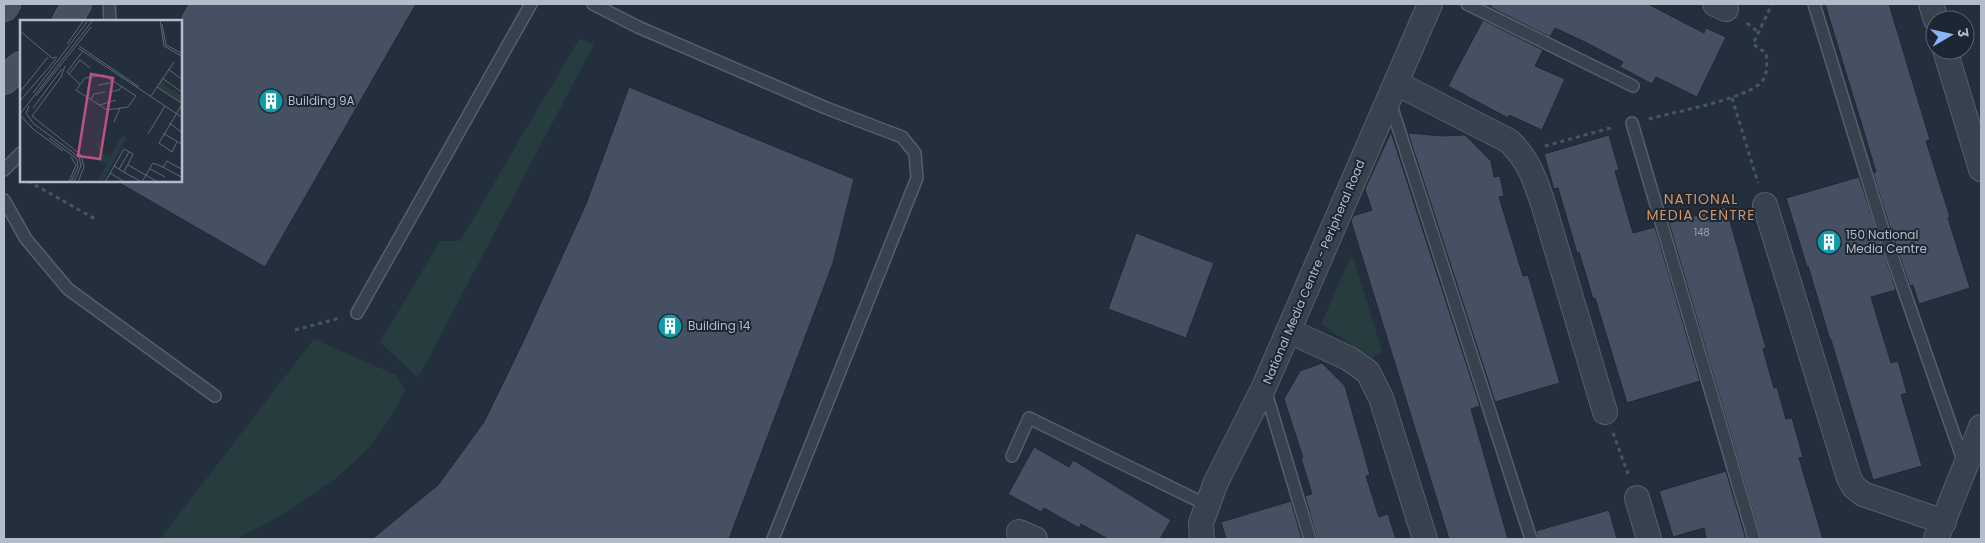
<svg xmlns="http://www.w3.org/2000/svg" width="1985" height="543" viewBox="0 0 1985 543" font-family="Poppins,'Noto Sans Devanagari',sans-serif">
<rect width="100%" height="100%" fill="#242f3e"/>
<g fill="#263c3f">
<polygon points="579,39 594,44 418,378 380,342 440,241 460,241"/>
<polygon points="1352,254 1382,352 1372,358 1321,324"/>
<polygon points="314,339 396,375 405,390 392,415 368,449 336,478 290,510 237,539 160,539"/>
</g>
<g fill="#455162" stroke="#1f2835">
<polygon points="188,4 416,4 265,267 116,181 181,181 181,16"/>
<polygon points="1492,4 1648,4 1704,33 1706,28 1726,37 1697,97 1656,77 1652,84 1620,67 1623,62 1587,43 1555,28 1550,37 1490,7"/>
<polygon points="1825,4 1889,4 1930,140 1926,141 1950,217 1948,218 1970,288 1919,304 1913,285 1910,286 1892,234 1873,173 1876,172 1873,162"/>
<polygon points="1483,20 1543,50 1535,66 1565,79 1542,130 1509,115 1508,118 1448,86"/>
<polygon points="629,87 854,179 833,263 729,539 372,539 438,485 484,422 522,344 586,204"/>
<polygon points="1391,132 1480,406 1471,409 1508,539 1449,539 1351,221 1353,216 1372,210 1365,189"/>
<polygon points="1408,133 1443,136 1465,135 1491,161 1494,177 1500,176 1504,196 1499,197 1523,276 1528,275 1560,383 1495,402"/>
<polygon points="1609,135 1619,170 1615,171 1633,233 1655,227 1700,381 1627,403 1595,298 1593,299 1579,252 1577,253 1558,188 1554,189 1544,154"/>
<polygon points="1859,177 1896,290 1871,297 1891,363 1898,361 1907,393 1901,395 1922,466 1873,480 1831,340 1830,340 1808,266 1807,267 1786,198"/>
<polygon points="1726,207 1766,348 1763,349 1774,388 1777,387 1786,419 1792,418 1803,457 1799,458 1823,539 1761,539 1669,223"/>
<polygon points="1136,233 1214,263 1186,338 1108,309"/>
<polygon points="1322,363 1345,386 1370,475 1366,476 1379,517 1388,514 1396,539 1317,539 1305,496 1312,494 1301,458 1303,458 1284,399 1300,371"/>
<polygon points="1034,447 1069,467 1073,460 1171,520 1160,539 1108,539 1081,524 1079,528 1044,508 1041,512 1008,494"/>
<polygon points="1726,471 1746,539 1706,539 1704,528 1673,537 1659,491"/>
<polygon points="1291,501 1302,539 1226,539 1221,522"/>
<polygon points="1609,510 1617,539 1538,539 1536,531"/>
</g>
<g fill="none" stroke-linecap="round" stroke-linejoin="round">
<defs>
<g id="lane">
<polyline points="109,4 110,21"/>
<polyline points="593,4 638,27 826,108 902,137 915,153 917,178 773,539"/>
<polyline points="1467,4 1633,86"/>
<polyline points="1814,4 1885,236 1964,463"/>
<polyline points="1390,102 1531,539"/>
<polyline points="1632,123 1754,539"/>
<polyline points="4,170 21,153"/>
<polyline points="4,200 26,239 68,289 215,396"/>
<polyline points="357,313 531,4"/>
<polyline points="1265,389 1310,539"/>
<polyline points="1012,456 1029,418 1207,505"/>
</g>
<g id="street">
<polyline points="1715,4 1726,9"/>
<polyline points="1931,4 1936,20"/>
<polyline points="1945,50 1981,169"/>
<path d="M1396,83L1509,141C1529,160 1536,182 1544,207L1605,412"/>
<polyline points="1765,205 1849,478 1854,487 1863,494 1944,522"/>
<polyline points="1289,331 1348,358 1368,372 1381,398 1425,539"/>
<polyline points="1637,498 1649,539"/>
<polyline points="1019,532 1035,539"/>
<polyline points="1202,539 1201,523 1216,482 1264,387 1430,4"/>
<polyline points="1936,539 1981,427"/>
</g>
<g id="secondary">
<polyline points="4,7 6,4"/>
<polyline points="67,21 77,4"/>
<polyline points="4,80 21,66"/>
</g>
</defs>
<use href="#lane" stroke="#565f6c" stroke-width="14"/>
<use href="#street" stroke="#565f6c" stroke-width="26"/>
<use href="#secondary" stroke="#565f6c" stroke-width="30"/>
<g stroke="#44595c" stroke-width="3" stroke-dasharray="4 4" stroke-linecap="butt">
<polyline points="1747,23 1758,32"/>
<polyline points="1732,98 1758,183"/>
<path d="M1649,119C1673,112 1750,99 1763,80C1768,72 1767,62 1766,53L1753,44L1772,4"/>
<polyline points="1545,146 1614,127"/>
<polyline points="28,181 97,220"/>
<polyline points="295,330 340,318"/>
<polyline points="1613,433 1628,474"/>
</g>
<use href="#lane" stroke="#38414e" stroke-width="11"/>
<use href="#street" stroke="#38414e" stroke-width="24"/>
<use href="#secondary" stroke="#465061" stroke-width="28"/>
</g>
<defs>
<symbol id="building-disc" viewBox="-11 -11 22 22"><circle r="9.5" fill="#0f9aa8" stroke="#1d2633"/><path d="M-4-6H4V6H1V3H-1V6H-4ZM-2.5-4.3h1.7v1.8h-1.7ZM.8-4.3h1.7v1.8H.8ZM-2.5-1h1.7V.8h-1.7ZM.8-1h1.7V.8H.8Z" fill="#fff"/></symbol>
</defs>
<g fill-rule="evenodd">
<use href="#building-disc" x="257" y="87" width="28" height="28"/>
<use href="#building-disc" x="1815" y="228" width="28" height="28"/>
<use href="#building-disc" x="656" y="312" width="28" height="28"/>
</g>
<g text-anchor="middle" stroke-width="4" stroke-linejoin="round" paint-order="stroke">
<g font-size="10" fill="#98a1af">
<text x="1702" y="236">148</text>
</g>
<g font-size="12" fill="#b4bcc9" stroke="#1d2633" text-anchor="start">
<text x="288" y="105">Building 9A</text>
<text x="1846" y="239">150 National<tspan x="1846" dy="14">Media Centre</tspan></text>
<text x="688" y="330">Building 14</text>
</g>
<g font-size="12" fill="#b4bcc9" stroke="#1d2633">
<text transform="translate(1314 272) rotate(-67)" y="4">National Media Centre - Peripheral Road</text>
</g>
<g font-size="14" letter-spacing="1" fill="#d59563" stroke="#1d2633">
<text x="1701" y="204">NATIONAL<tspan x="1701" dy="16">MEDIA CENTRE</tspan></text>
</g>
</g>
<g transform="translate(20 20)">
<rect width="162" height="162" fill="#242f3e"/>
<path d="M142,59L146,66L162,75L161,83L137,67ZM63,112L79,123L83,134L90,137L88,141L102,116L107,117L82,162H77L87,144L79,140L83,134L74,125L76,122Z" fill="#263c3f"/>
<path fill="none" stroke="#5e6776" stroke-width="1" d="M140,0L144,26L163,37M142,4L146,25L163,34M0,11L32,38L37,37M47,24L64,0M59,26L119,67M58,28L163,98M45,46L41,57L12,96L61,135L64,147L58,162M148,49L163,60M49,54L60,40L70,48M84,55L116,76L108,87L87,90L56,70L65,58ZM142,58L163,73M60,64L47,52L63,31M78,65L90,63L92,59M137,67L163,84M0,72L28,37M89,72L99,70L102,66M13,73L67,2M16,76L71,7M131,76L154,42M71,79L74,74L85,72M0,81L36,39M80,85L96,80M9,86L6,93L14,104L59,137L61,146L54,162M13,88L42,49M0,94L73,0M0,95L13,109L43,131M94,102L100,88M149,103L163,113M143,113L163,125M128,114L145,86M29,118L57,139L58,147L51,162M157,122L152,132L139,123L163,83M108,145L138,162M94,146L112,157M99,149L109,132M130,149L145,157M163,150L147,141L143,147L163,158M90,153L105,162M111,156L122,162L133,143L143,147M49,162L56,145L51,137M85,162L104,129L113,134L104,152"/>
<path fill="#bd5182" fill-opacity="0.15" stroke="#bd5182" stroke-width="2.5" d="M71,54L93,58L80,139L58,136Z"/>
<rect width="162" height="162" fill="none" stroke="#b4bcc9" stroke-width="2.5"/>
</g>
<rect width="1985" height="543" fill="none" stroke="#b4bcc9" stroke-width="10"/>
<g transform="translate(1950 35) rotate(81)"><circle r="24" fill="#1d2633" stroke="#59626f"/>
<path d="M0-4L9 19L0 12L-9 19Z" fill="#8ab4f8"/>
<text y="-8" font-size="14" font-weight="bold" text-anchor="middle" fill="#b4bcc9">उ</text>
</g>
</svg>
